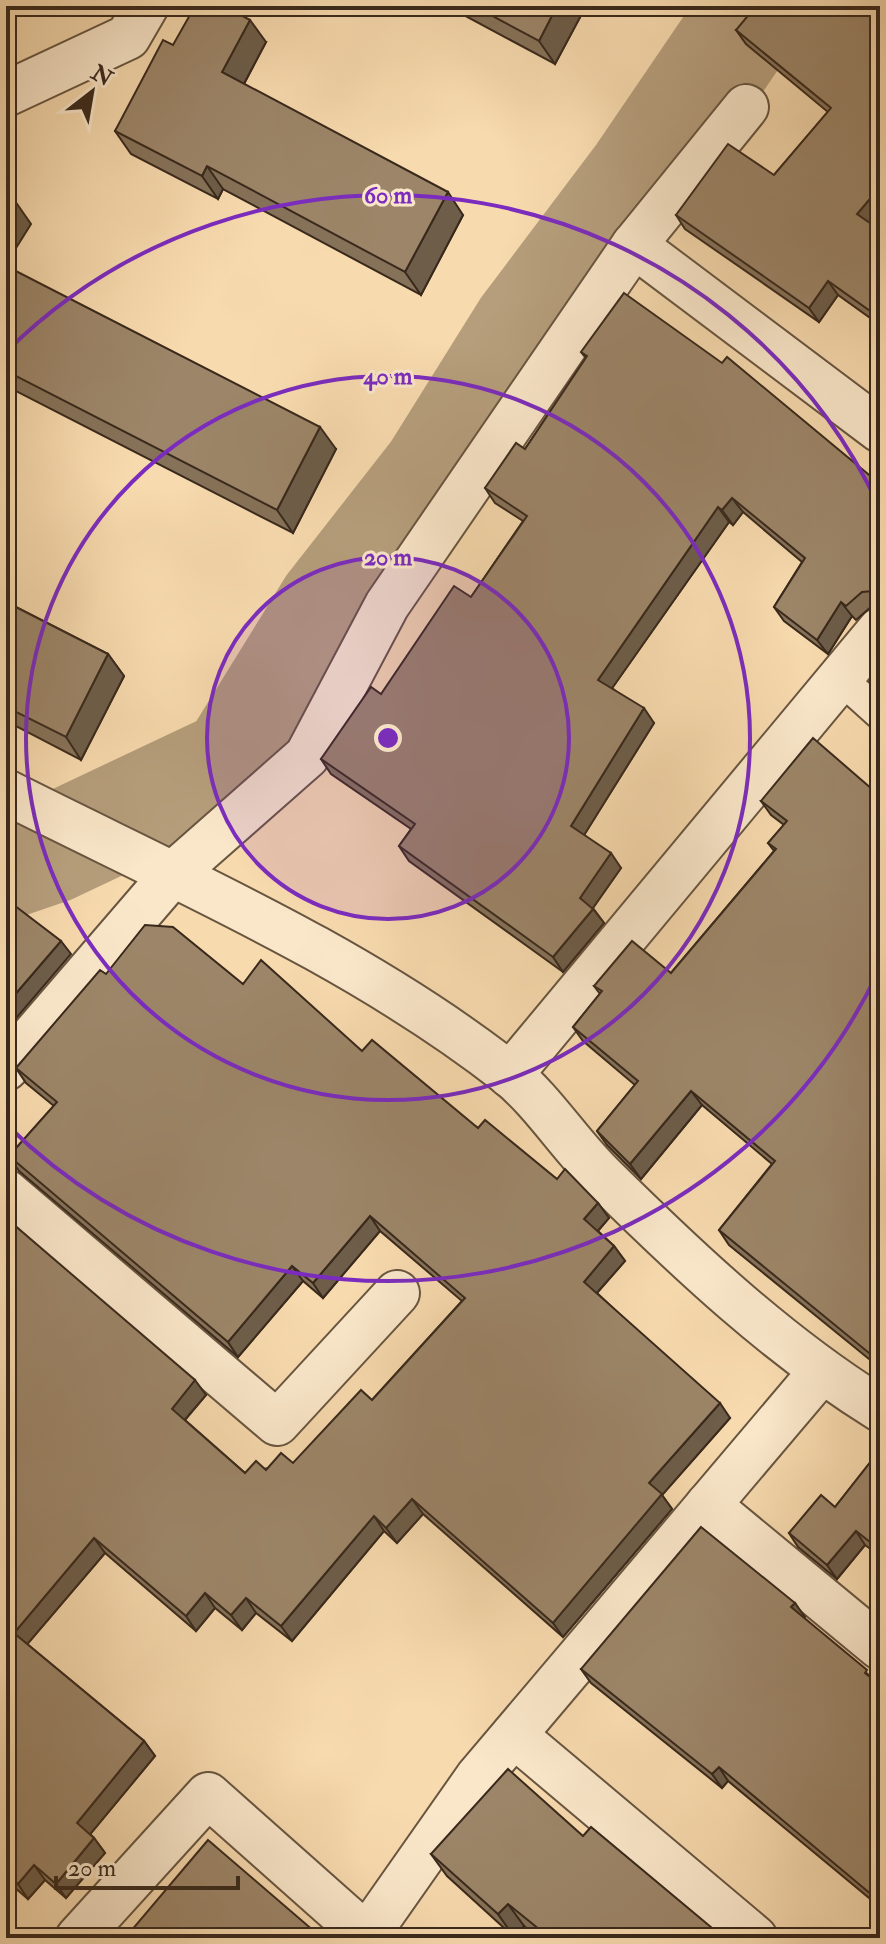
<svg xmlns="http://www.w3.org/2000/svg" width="886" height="1944" viewBox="0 0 886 1944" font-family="'IM FELL Double Pica',serif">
<rect width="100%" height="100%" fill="#f7daae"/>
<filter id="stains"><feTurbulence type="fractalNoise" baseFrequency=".0025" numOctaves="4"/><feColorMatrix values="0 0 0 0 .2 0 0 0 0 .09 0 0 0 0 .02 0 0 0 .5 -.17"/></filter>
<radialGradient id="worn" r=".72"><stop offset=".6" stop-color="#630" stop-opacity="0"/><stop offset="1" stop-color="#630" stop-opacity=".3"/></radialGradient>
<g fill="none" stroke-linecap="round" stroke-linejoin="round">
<polyline stroke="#b69e7c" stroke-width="108" points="6,865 50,850 234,763 331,606 435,473 525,329 641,175 756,6"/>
<defs>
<polyline id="service" points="840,678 880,714"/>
<g id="minor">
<polyline points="6,94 128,37 146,6"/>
<polyline points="634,245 880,430"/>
<path d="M6,792C176,878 357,955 508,1073C543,1101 569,1144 602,1176C687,1260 778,1346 880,1409"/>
<polyline points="6,1068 172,875 307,756 387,605 634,245 746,107"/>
<polyline points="510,1075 880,630"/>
<polyline points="6,1192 277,1423 397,1293"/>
<polyline points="708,1505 880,1647"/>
<polyline points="514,1735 755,1938"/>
<polyline points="78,1938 208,1795 369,1938"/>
<polyline points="365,1938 478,1777 820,1373"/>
</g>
</defs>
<use href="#service" stroke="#685540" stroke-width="34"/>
<use href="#minor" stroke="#685540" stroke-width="48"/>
<use href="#service" stroke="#fae7ca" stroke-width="30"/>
<use href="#minor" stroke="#fae7ca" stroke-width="44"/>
</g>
<g fill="#867259" stroke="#39291c" stroke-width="2">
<polygon points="447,6 586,6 555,64"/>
<polygon points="880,6 870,223 880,230 880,325 838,295 819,322 685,229 676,215 774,175 828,112 746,44 736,30"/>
<polygon points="266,42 244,84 463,215 421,295 223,189 218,199 131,154 115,131 173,45"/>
<polygon points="6,266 336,449 293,533 6,386"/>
<polygon points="581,352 880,484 880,606 872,606 856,620 852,616 828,654 784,621 774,607 802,562 743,512 733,525 729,522 612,688 654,723 584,835 621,868 593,908 604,923 563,972 409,861 399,846 411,829 331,774 321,759 471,597 523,521 495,503 485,488 525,449 586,358"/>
<polygon points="6,602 108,654 124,676 81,760 6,721"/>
<polygon points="880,796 880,1368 729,1245 719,1230 772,1164 702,1105 641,1179 607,1145 597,1131 635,1085 583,1041 573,1027 600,994 594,986 671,973 774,851 768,843 784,825 771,815 761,801"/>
<polygon points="106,974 243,984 362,1051 478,1128 557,1179 598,1203 609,1218 598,1231 614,1246 625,1261 597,1293 730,1418 662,1495 672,1509 563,1637 423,1514 397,1543 384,1531 292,1641 256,1613 242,1630 215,1608 196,1631 105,1553 27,1644 144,1741 155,1756 90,1834 94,1838 105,1853 66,1898 45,1880 28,1899 6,1880 6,1218 206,1395 185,1420 245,1473 293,1463 372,1400 462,1301 380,1231 323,1298 303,1281 238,1357 19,1171 9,1156 54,1106 26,1083 16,1068"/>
<polygon points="880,1450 880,1556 865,1545 837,1579 798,1547 789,1533 835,1507"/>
<polygon points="795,1603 804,1618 880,1685 880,1907 728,1781 722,1788 591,1683 581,1669"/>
<polygon points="583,1836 724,1938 538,1938 524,1926 514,1937 447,1876 431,1854"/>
</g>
<g fill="#6d5d49" stroke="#39291c" stroke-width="2">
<polygon points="557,6 586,6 555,64 539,41"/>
<polygon points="250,20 266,42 238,95 222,72"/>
<polygon points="207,166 223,189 218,199 202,176"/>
<polygon points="880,187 880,212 867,227 857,214"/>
<polygon points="448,192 463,215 421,295 405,272"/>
<polygon points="15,201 31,224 6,264 6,216"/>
<polygon points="828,281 838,295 819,322 809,308"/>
<polygon points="320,427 336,449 293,533 277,510"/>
<polygon points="732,498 743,512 733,525 722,510"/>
<polygon points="718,507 729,522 608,694 598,680"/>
<polygon points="841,602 852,616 828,654 817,640"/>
<polygon points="108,654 124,676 81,760 66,737"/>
<polygon points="644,708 654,723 581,840 571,826"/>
<polygon points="611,853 621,868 590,912 580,898"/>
<polygon points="593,909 604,923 563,972 553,957"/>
<polygon points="61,941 71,954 6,1030 6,1005"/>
<polygon points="691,1091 702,1105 641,1179 630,1164"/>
<polygon points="598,1203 609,1218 595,1234 584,1219"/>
<polygon points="370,1216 380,1231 323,1298 313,1283"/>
<polygon points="614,1246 625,1261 594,1296 584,1282"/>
<polygon points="292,1266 303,1281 238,1357 228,1342"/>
<polygon points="195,1380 206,1395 182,1423 172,1409"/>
<polygon points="720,1403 730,1418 662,1495 672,1509 563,1637 553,1623 649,1483"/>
<polygon points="412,1499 423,1514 397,1543 386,1528"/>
<polygon points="374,1516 384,1531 292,1641 281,1626"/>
<polygon points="856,1531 865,1545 837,1579 827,1565"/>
<polygon points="94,1538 105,1553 24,1648 14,1633"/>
<polygon points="205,1593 215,1608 196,1631 186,1616"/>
<polygon points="246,1598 256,1613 242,1630 231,1615"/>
<polygon points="795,1603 805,1617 801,1621 791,1607"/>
<polygon points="144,1741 155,1756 87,1838 77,1823"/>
<polygon points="719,1767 728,1781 722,1788 712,1774"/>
<polygon points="94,1838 105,1853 66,1898 56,1884"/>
<polygon points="34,1865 45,1880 28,1899 18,1884"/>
<polygon points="508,1904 524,1926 514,1937 498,1914"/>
</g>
<g fill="#9c8568" stroke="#39291c" stroke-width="2">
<polygon points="195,6 224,6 250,20 222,72 448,192 405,272 207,166 202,176 115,131 163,40 173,45"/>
<polygon points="474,6 557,6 539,41"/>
<polygon points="756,6 880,6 880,187 857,214 880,230 880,318 828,281 809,308 676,215 728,144 774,175 831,108 736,30"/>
<polygon points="6,196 15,201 6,216"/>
<polygon points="6,266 320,427 277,510 6,371"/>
<polygon points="624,293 722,363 727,357 880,484 880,594 873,591 862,592 846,606 841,602 817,640 774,607 805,558 732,498 722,510 718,507 598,680 644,708 571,826 611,853 580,898 593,909 553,957 399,846 415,824 321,759 371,687 381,694 454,586 471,597 527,516 485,488 516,443 525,449 587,356 581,352"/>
<polygon points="6,602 108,654 66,737 6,707"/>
<polygon points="813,738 880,796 880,1362 719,1230 775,1161 691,1091 630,1164 597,1131 638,1081 573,1027 602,991 594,986 632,941 671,973 776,849 768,843 787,821 761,801"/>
<polygon points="6,899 61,941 6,1005"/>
<polygon points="145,925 173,927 243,984 261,960 362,1051 372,1040 478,1128 485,1120 557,1179 565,1169 598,1203 584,1219 614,1246 584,1282 720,1403 649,1483 662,1494 553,1623 412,1499 386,1528 374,1516 281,1626 246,1598 231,1615 205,1593 186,1616 94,1538 14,1633 144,1741 77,1823 94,1838 56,1884 34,1865 18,1884 6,1874 6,1218 195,1380 172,1409 245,1473 256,1461 266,1470 281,1453 293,1463 361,1390 372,1400 465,1298 370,1216 313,1283 292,1266 228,1342 9,1156 57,1102 16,1068 100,970 106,974"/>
<polygon points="880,1450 880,1550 856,1531 827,1565 789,1533 821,1495 835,1507"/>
<polygon points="701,1527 795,1603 791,1607 867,1670 865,1673 880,1685 880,1897 878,1900 719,1767 712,1774 581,1669"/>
<polygon points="508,1769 583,1836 591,1827 724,1938 550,1938 508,1904 498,1914 431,1854"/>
<polygon points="208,1840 322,1938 125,1938"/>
</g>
<circle cx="388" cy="738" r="181" fill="#7b2cbf" fill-opacity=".12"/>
<g fill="none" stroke="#7b2cbf" stroke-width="4">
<circle cx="388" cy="738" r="181"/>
<circle cx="388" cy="738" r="362"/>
<path d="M878 972A543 543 0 0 1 7 1125M7 351A543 543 0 0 1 878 504"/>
</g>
<circle cx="388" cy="738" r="12" fill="#7b2cbf" stroke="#fae7ca" stroke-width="4"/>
<g font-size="24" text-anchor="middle" font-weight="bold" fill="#7b2cbf" stroke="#fae7ca" stroke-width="6" stroke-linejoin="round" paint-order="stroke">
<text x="388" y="203">60 m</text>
<text x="388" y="384">40 m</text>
<text x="388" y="565">20 m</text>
</g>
<rect width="886" height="1944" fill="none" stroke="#f7daae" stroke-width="32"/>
<rect x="8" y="8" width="870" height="1928" fill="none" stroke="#39291c" stroke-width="4"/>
<rect x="16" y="16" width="854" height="1912" fill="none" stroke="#39291c" stroke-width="2"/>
<g transform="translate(92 92) rotate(31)" stroke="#fae7ca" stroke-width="6" paint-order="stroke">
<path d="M0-6L14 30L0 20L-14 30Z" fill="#39291c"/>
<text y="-12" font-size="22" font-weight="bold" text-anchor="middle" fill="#39291c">N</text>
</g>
<path d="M56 1876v12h182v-12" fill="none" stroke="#39291c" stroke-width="4"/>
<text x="68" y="1876" font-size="24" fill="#39291c" stroke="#fae7ca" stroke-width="6" paint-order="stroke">20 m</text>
<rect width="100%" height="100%" filter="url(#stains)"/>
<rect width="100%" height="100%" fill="url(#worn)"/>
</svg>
